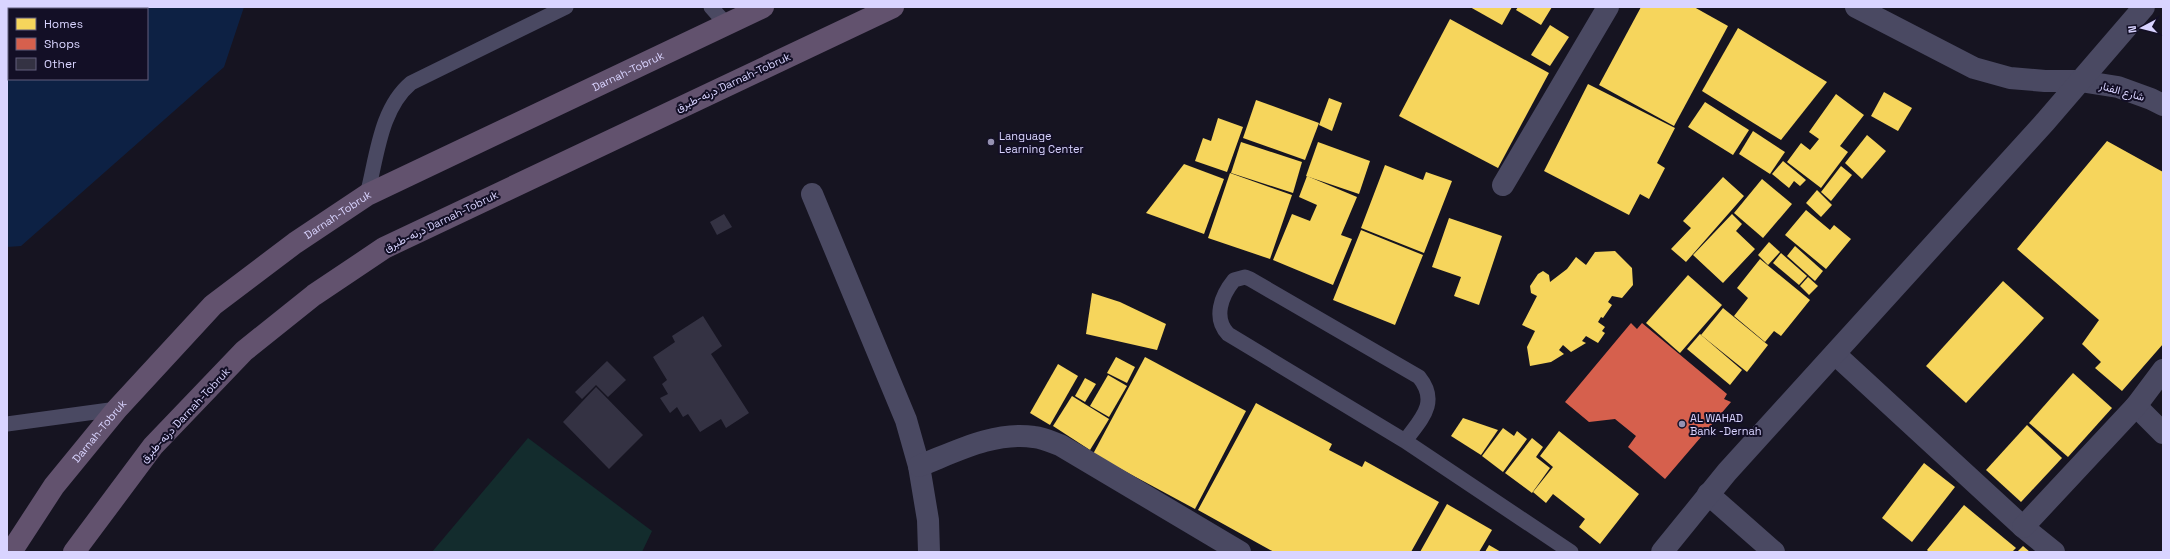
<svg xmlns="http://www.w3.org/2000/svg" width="2170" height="559" viewBox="0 0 2170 559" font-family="'Space Grotesk',Vazirmatn,sans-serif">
<rect width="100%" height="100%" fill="#161421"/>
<polygon fill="#132c2d" points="528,438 652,531 642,552 432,552"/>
<path fill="#0d2144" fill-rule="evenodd" d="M7,7H244L224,67L21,246L7,247ZM9,9H147V79H9Z"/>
<g fill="#f6d55c">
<polygon points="1470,7 1512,7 1502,25"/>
<polygon points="1518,7 1552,7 1541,25 1516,10"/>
<polygon points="1641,7 1694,7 1728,26 1674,126 1599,85"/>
<polygon points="1450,19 1549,73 1498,168 1399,116"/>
<polygon points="1550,25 1569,37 1550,66 1531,55"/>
<polygon points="1738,28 1827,82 1781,140 1702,91"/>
<polygon points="1588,84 1675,128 1657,163 1665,168 1649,199 1640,194 1629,215 1544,171"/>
<polygon points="1884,92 1912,108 1898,131 1871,116"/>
<polygon points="1836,94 1864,115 1840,146 1848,152 1821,188 1787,162 1801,143 1810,150 1819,139 1809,132"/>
<polygon points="1329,98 1342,103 1332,131 1319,125"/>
<polygon points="1256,100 1319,123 1305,160 1243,138"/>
<polygon points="1705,102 1749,130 1733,155 1688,127"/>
<polygon points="1218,118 1243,127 1227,172 1195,161 1203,138 1211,141"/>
<polygon points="1753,131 1785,152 1770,174 1739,154"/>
<polygon points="1867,135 1886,151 1862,179 1845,163"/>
<polygon points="2107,141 2163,172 2163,344 2122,391 2095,368 2101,362 2082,344 2099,320 2017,249"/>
<polygon points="1241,142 1302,162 1293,193 1231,173"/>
<polygon points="1318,142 1370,161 1359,194 1306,176"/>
<polygon points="1783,161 1806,180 1800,186 1794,181 1789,188 1772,174"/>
<polygon points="1184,164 1224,179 1204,234 1146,213"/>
<polygon points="1385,165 1423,180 1426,172 1452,181 1424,253 1361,228"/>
<polygon points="1841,166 1852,175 1831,201 1821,192"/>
<polygon points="1230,173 1292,195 1270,259 1208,238"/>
<polygon points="1307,176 1357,197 1341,235 1352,239 1333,285 1273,260 1292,214 1310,221 1317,205 1299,197"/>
<polygon points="1723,177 1744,196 1686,262 1671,249 1691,228 1683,221"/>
<polygon points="1762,179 1792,204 1763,238 1734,213"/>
<polygon points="1817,190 1832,205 1821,217 1806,203"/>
<polygon points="1806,210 1830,230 1834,225 1851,239 1826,269 1785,235"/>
<polygon points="1732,214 1742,224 1736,231 1755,249 1723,283 1693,255"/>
<polygon points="1449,218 1502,236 1479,305 1454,296 1461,277 1432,267"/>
<polygon points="1361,230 1423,255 1395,325 1333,300"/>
<polygon points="1769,242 1780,252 1768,265 1758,255"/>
<polygon points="1795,246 1823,271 1815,281 1787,256"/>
<polygon points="1615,251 1632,268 1633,285 1622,298 1612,296 1608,302 1612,305 1603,318 1601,317 1598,322 1605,327 1602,331 1605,333 1598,343 1586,336 1582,341 1586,343 1571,352 1563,345 1559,350 1564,354 1551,362 1530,366 1527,347 1535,331 1522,325 1537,296 1531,293 1530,286 1538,274 1543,271 1549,275 1550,282 1567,269 1576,257 1586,265 1595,252"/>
<polygon points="1781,253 1807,276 1799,285 1773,263"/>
<polygon points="1760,259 1810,300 1781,336 1774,331 1765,342 1734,316 1748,298 1737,288"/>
<polygon points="1688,275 1722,305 1680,353 1646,323"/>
<polygon points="1808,277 1818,286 1809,295 1800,286"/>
<polygon points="2003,281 2044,318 1966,403 1926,366"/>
<polygon points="1092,293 1120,302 1166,324 1157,350 1086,334"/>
<polygon points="1723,308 1768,345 1747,372 1701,335"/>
<polygon points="1700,334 1742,370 1730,385 1687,349"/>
<polygon points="1116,357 1135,367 1127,383 1107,373"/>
<polygon points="1145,357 1246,411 1195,509 1093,454"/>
<polygon points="1058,364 1078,376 1050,425 1030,413"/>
<polygon points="2073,373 2112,408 2068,457 2029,423"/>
<polygon points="1108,375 1127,386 1109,417 1090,406"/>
<polygon points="1085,378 1096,384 1085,402 1075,396"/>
<polygon points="1072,396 1109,419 1090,450 1053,426"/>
<polygon points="1256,403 1332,444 1329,450 1362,467 1365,461 1439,502 1411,552 1274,552 1198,510"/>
<polygon points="1463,418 1498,430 1481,455 1451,436"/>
<polygon points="2027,425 2062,458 2021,502 1986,470"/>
<polygon points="1503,428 1514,436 1517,431 1527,439 1503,472 1482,456"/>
<polygon points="1559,431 1639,494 1600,544 1579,527 1585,519 1553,494 1546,503 1533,492 1553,467 1540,456"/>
<polygon points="1532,438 1543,447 1536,457 1550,468 1532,493 1505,473"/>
<polygon points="1924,463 1955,487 1912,542 1882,518"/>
<polygon points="1447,504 1492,530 1479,552 1420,552"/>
<polygon points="1964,505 2016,548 2012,552 1929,552 1927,550"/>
<polygon points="1489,545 1501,552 1485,552"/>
<polygon points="2023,546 2030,552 2017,552"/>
</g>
<polygon fill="#d6604d" points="1631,323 1637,329 1642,323 1727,394 1724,399 1731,402 1665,479 1628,447 1636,436 1615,419 1589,422 1565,402"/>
<g fill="#343243">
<polygon points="724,214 732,227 717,235 710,222"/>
<polygon points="703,316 722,346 711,354 749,413 726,428 721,419 700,432 688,414 683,417 677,407 670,413 660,398 668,394 662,384 667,380 653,357 675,342 672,336"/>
<polygon points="607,361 626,380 608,397 596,385 582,399 575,392"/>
<polygon points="596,387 643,435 609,469 563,422"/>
</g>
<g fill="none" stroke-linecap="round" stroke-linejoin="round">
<g stroke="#4a4962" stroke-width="15">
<polyline points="711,7 726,24"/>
<path d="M367,195C377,157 380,109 411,83L566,7"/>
<polyline points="7,424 117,409"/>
<path d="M1405,441C1420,420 1440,403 1419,377L1250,279L1245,277L1234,280C1221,296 1213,318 1228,334L1405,441L1571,552"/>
</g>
<g stroke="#4a4962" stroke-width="22">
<polyline points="1503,185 1608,7"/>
<polyline points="812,194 906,420 919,466 928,520 929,552"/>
<polyline points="1835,354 2023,527 2054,552"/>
<polyline points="2136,406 2163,433"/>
<path d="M919,466C955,452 994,431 1034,437C1043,438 1052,442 1060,445L1240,552"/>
<polyline points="1708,494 1774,552"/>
<polyline points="2023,527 2136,406 2163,370"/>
</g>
<g stroke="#4a4962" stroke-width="22">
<polyline points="1856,7 1974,68 2010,78 2045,81 2080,81 2118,87 2151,99 2163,105"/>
<polyline points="1662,552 1727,472 2045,122 2144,7"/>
</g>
<g stroke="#62526e" stroke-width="22">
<path id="s1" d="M11,552L54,486L117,409L213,305L295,243L367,195L763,7"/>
<polyline points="74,552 153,446 244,351 314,295 384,248 893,7"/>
</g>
</g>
<g fill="#9591b1" stroke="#130f26" stroke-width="1.5">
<circle cx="991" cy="142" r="4"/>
<circle cx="1682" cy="424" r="4"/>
</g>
<g text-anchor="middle" stroke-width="4" stroke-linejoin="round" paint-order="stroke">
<g font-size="11" fill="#d9d4ff" stroke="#130f26">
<text dy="4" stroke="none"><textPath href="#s1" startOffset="798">Darnah-Tobruk</textPath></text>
<text transform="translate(733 82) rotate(-25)" y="4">درنه-طبرق Darnah-Tobruk</text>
<text transform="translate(2122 91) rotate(15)" y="4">شارع الفنار</text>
<text dy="4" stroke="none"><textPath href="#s1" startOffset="474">Darnah-Tobruk</textPath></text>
<text transform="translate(441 221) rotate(-26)" y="4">درنه-طبرق Darnah-Tobruk</text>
<text transform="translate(185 415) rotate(-47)" y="4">درنه-طبرق Darnah-Tobruk</text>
<text dy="4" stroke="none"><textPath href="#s1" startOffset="150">Darnah-Tobruk</textPath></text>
</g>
<g font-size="11" fill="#d9d4ff" stroke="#130f26" text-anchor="start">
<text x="999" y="140">Language<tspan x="999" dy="13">Learning Center</tspan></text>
<text x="1690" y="422">AL WAHAD<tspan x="1690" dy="13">Bank -Dernah</tspan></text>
</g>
</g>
<rect width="2170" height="559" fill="none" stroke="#d9d4ff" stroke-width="16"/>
<rect x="8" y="8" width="140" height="72" fill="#130f26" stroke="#625e7d"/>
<rect x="16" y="18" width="20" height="12" fill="#f6d55c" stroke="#625e7d"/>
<text x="44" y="28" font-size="12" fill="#d9d4ff">Homes</text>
<rect x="16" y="38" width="20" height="12" fill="#d6604d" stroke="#625e7d"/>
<text x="44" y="48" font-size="12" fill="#d9d4ff">Shops</text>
<rect x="16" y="58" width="20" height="12" fill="#343243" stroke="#625e7d"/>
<text x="44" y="68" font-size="12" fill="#d9d4ff">Other</text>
<g transform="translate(2142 28) rotate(263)" stroke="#130f26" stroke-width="3" paint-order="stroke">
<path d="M0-3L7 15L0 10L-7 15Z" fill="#d9d4ff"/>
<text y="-6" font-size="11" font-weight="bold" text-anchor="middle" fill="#d9d4ff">N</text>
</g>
</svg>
